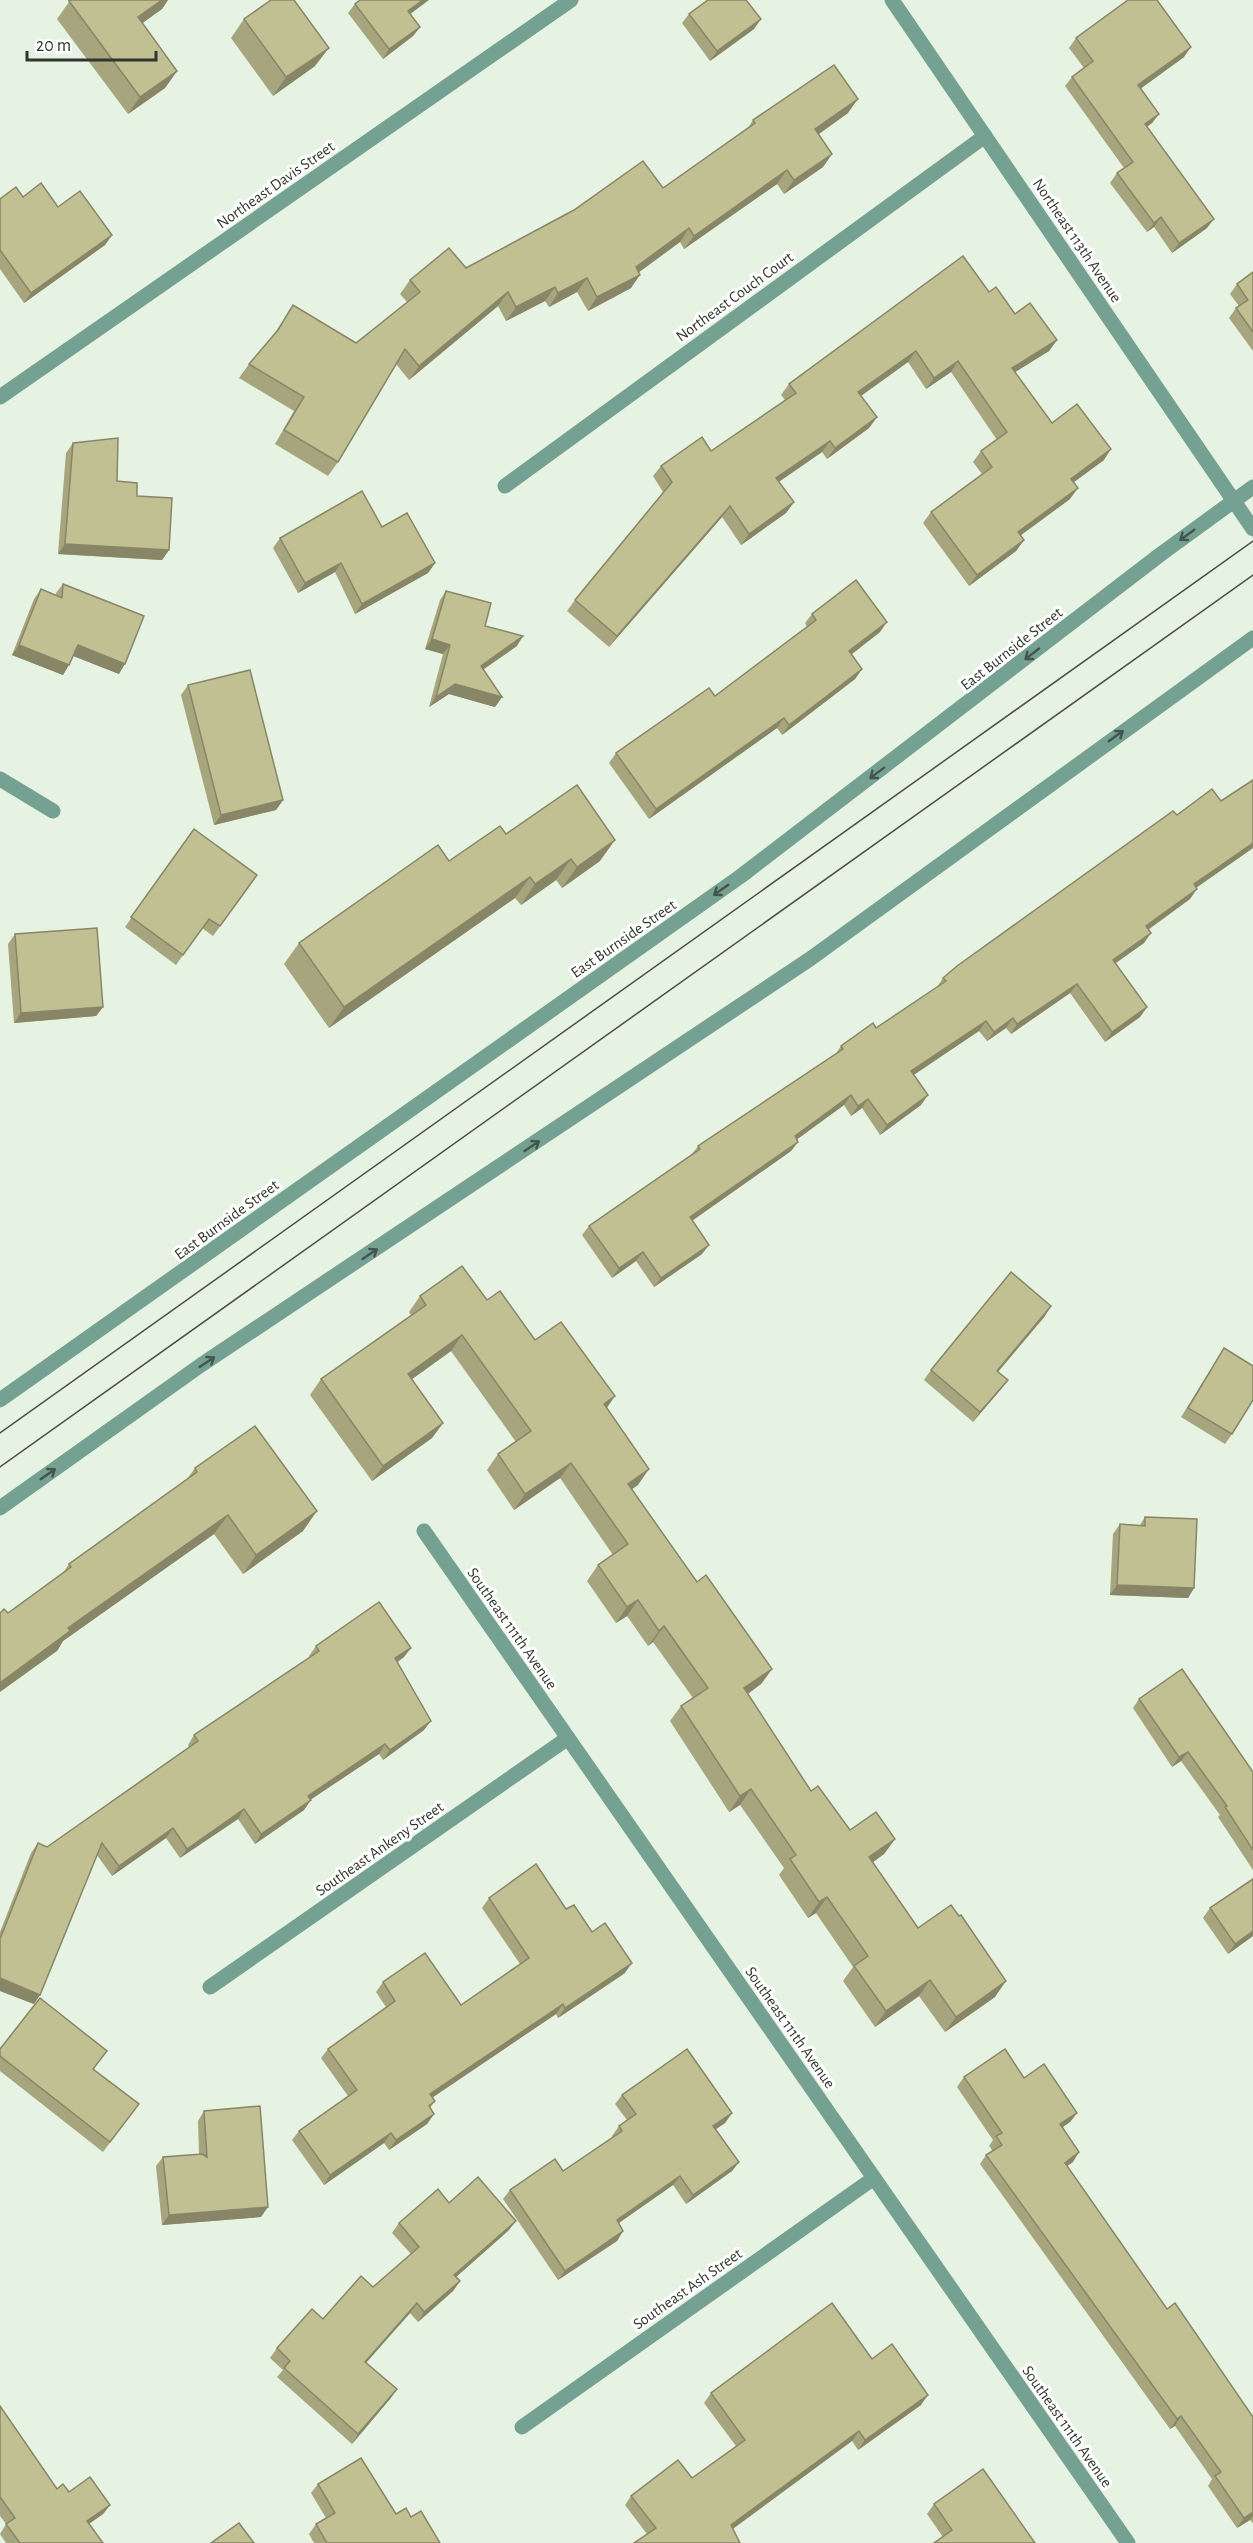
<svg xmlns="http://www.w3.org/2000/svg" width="1253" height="2543" viewBox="0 0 1253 2543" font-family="'Alegreya Sans',sans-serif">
<rect width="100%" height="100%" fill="#e6f3e3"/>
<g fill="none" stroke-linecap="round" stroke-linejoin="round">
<g stroke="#74a192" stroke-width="15">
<polyline points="892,0 1253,529"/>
<polyline points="0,397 571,0"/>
<polyline points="505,486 985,136"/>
<polyline points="0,779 53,811"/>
<polyline points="0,1400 741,876 1161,554 1253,487"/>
<polyline points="0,1508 201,1365 810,959 1253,638"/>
<polyline points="424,1531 1128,2543"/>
<polyline points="210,1987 568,1738"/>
<polyline points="522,2427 874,2178"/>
</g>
<g stroke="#4a5049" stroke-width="1.5">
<polyline points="0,1433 1253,541"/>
<polyline points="0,1467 1253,575"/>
</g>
</g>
<g fill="#a6a57e">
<polygon points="68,0 168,0 162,9 142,23 177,71 165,88 128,114 57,19 69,2"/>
<polygon points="355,4 410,14 420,27 413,36 383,59 348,13"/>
<polygon points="689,14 754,29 710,61 682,23"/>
<polygon points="244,19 315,66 273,96 231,38"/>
<polygon points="1076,38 1184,57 1141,88 1159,114 1152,123 1147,127 1207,228 1172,253 1154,227 1147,232 1110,183 1117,173 1124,168 1065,86 1072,77 1084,68 1069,48"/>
<polygon points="848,113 819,134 832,154 823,167 784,194 777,184 684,249 680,242 639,272 631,288 588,311 577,292 549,307 545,301 506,321 498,306 409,380 396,364 338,462 328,476 275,444 294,411 239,378 249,364 273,336 293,305 356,343 407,302 400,294 410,280 466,268 663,188 748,128 753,120"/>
<polygon points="23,197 112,235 105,245 24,303 0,269 0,199"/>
<polygon points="1253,272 1253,351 1229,318 1236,308 1239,306 1230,294 1237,284"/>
<polygon points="989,292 1015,314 1057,340 1049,351 1015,372 1052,423 1104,460 1074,482 1070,499 1020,536 1024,540 1016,551 969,586 923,523 931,512 982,474 973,462 981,451 997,440 951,372 926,389 908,362 861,396 877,417 869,428 827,459 822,452 779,482 794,502 786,513 741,545 722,517 609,647 567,611 575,600 663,492 653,476 661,466 711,451 785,400 781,395 789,384"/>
<polygon points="73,443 117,481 137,496 169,550 162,560 58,554 66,453"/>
<polygon points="382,527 435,563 428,573 355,614 335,572 298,593 273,548 280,538"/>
<polygon points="63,584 119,674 73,656 63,675 12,655 34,599 41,589 56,595 56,593"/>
<polygon points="446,591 485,626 517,646 483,669 502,697 495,707 449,694 429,707 443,654 425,649 440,600"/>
<polygon points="812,614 880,632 852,654 862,669 855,679 782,735 777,728 649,819 609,763 616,753 715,696 807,627 805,623"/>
<polygon points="188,685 283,800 276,810 214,825 181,695"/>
<polygon points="1253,780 1253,848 1196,888 1190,899 1148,930 1144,943 1115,963 1147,1007 1140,1017 1105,1042 1070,993 1011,1034 1006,1028 987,1041 979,1031 914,1075 921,1105 880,1135 862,1108 851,1116 844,1105 797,1139 798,1142 791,1151 692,1221 702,1254 654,1287 636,1261 612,1278 582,1235 589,1226 692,1154 698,1146 835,1055 841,1046 876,1028 937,987 943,978 1177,815 1221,801"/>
<polygon points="194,829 257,875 213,936 202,928 176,965 125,927"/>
<polygon points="506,834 600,861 562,888 556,880 521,905 515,898 329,1028 284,964 299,943 449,861"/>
<polygon points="15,934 103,1007 96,1016 14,1023 8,944"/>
<polygon points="420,1296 487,1300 535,1340 607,1408 638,1485 632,1489 697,1582 772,1669 761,1684 748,1694 811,1791 850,1830 895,1839 884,1854 873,1862 918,1928 995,1997 945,2032 919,1996 875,2027 843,1981 853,1967 816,1913 808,1918 779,1875 784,1868 740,1805 729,1812 670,1721 681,1706 693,1698 653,1642 648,1646 627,1616 616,1623 587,1581 598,1565 613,1555 560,1478 514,1510 487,1470 498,1454 516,1442 451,1351 412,1379 443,1423 432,1438 372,1481 310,1395 321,1379 411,1315 409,1312"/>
<polygon points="1045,1316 998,1372 1008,1380 1001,1389 973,1422 924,1380 931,1370"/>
<polygon points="1224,1348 1232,1434 1225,1444 1181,1417"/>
<polygon points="195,1468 303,1531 243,1574 214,1534 63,1641 57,1651 8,1613 63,1573 69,1564 187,1479"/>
<polygon points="1145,1517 1194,1588 1188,1598 1110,1595 1113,1534 1120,1524 1140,1525"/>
<polygon points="316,1646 404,1657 398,1662 424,1730 383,1760 379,1754 310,1800 304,1810 255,1844 238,1819 180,1858 166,1838 112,1876 97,1855 40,1995 34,2004 0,1991 0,1932 31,1853 38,1843 47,1847 189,1747 188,1745 194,1735 310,1657 309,1656"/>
<polygon points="1139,1699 1253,1772 1253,1870 1218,1817 1220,1815 1181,1761 1172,1767 1133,1708"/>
<polygon points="1253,1879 1253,1936 1228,1954 1203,1918 1210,1908"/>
<polygon points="489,1898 566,1909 592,1932 625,1973 558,2018 556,2014 432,2097 435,2101 430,2108 434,2114 427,2124 389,2150 384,2143 324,2185 292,2140 299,2131 348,2096 321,2058 328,2049 386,2007 376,1992 383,1982 461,2005 520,1964 482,1908"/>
<polygon points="0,2049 94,2070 139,2104 103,2152 0,2071"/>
<polygon points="964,2077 1024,2078 1077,2113 1070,2122 1063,2127 1073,2162 1067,2166 1167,2309 1253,2417 1253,2523 1250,2520 1237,2528 1208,2486 1212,2479 1175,2426 1170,2429 980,2164 986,2155 993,2151 989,2146 993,2140 957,2087"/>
<polygon points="622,2095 732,2113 725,2123 716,2129 739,2162 732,2171 686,2204 673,2185 619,2223 623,2231 617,2241 558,2280 503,2199 510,2190 563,2171 613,2138 612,2136 619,2126 627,2120 615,2104"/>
<polygon points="204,2111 261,2217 162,2225 156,2166 163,2157 199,2154 198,2121"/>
<polygon points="449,2203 509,2230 456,2277 460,2281 453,2291 418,2322 410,2313 366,2362 397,2389 390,2399 352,2444 277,2377 283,2370 270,2358 277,2348 373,2287 411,2254 392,2233 399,2223"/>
<polygon points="872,2359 921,2405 858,2450 852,2441 733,2529 647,2534 625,2505 631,2496 692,2478 736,2446 704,2403 711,2393"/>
<polygon points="0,2406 57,2489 110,2505 103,2514 89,2524 103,2543 6,2543 0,2534 6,2524 0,2516"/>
<polygon points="318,2484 396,2514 411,2517 440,2543 314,2543 309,2534 316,2524 326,2518 311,2493"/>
<polygon points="934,2504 1035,2543 943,2537 927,2514"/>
</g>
<g fill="#878667">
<polygon points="162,0 168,0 162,9 126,35 138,17"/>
<polygon points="423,0 429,0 401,21 408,11"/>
<polygon points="761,19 754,29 710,61 717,51"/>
<polygon points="420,27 413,36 383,59 389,49"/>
<polygon points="1191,47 1184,57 1132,95 1138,85"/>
<polygon points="329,48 315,66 273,96 286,77"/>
<polygon points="177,71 165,88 128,114 140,97"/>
<polygon points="858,99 848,113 806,143 815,129"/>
<polygon points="1159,114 1152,123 1138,133 1145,124"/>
<polygon points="832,154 823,167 784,194 794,180"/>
<polygon points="787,170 777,184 684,249 694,236"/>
<polygon points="1161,217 1154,227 1147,232 1154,223"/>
<polygon points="1214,219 1207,228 1172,253 1179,243"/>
<polygon points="689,228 680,242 627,281 636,267"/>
<polygon points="112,235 105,245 24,303 31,293"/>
<polygon points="640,275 631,288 588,311 597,297"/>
<polygon points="587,278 577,292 549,307 558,293"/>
<polygon points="555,287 545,301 506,321 516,307"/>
<polygon points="508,292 498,306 409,380 419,366"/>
<polygon points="1057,340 1049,351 1004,379 1012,368"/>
<polygon points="916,351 908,362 851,403 858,392"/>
<polygon points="958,361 951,372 926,389 934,378"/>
<polygon points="877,417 869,428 827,459 835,448"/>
<polygon points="830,441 822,452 768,489 776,478"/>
<polygon points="1111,449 1104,460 1063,490 1071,479"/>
<polygon points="1078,488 1070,499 1010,543 1018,532"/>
<polygon points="794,502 786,513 741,545 749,534"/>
<polygon points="730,506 722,517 609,647 617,636"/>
<polygon points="1024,540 1016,551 969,586 977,575"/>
<polygon points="65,544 169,550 162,560 58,554"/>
<polygon points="341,563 335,572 298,593 305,583"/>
<polygon points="435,563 428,573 355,614 362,604"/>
<polygon points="887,622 880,632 843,661 849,651"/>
<polygon points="523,636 517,646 474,676 481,666"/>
<polygon points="432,639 450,645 443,654 425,649"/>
<polygon points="19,645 69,665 63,675 12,655"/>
<polygon points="78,645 125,664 119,674 71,655"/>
<polygon points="862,669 855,679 782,735 789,725"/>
<polygon points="455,684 502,697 495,707 449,694 429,707 436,697"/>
<polygon points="784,718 777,728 649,819 656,809"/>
<polygon points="283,800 276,810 214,825 221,815"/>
<polygon points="615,840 600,861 562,888 577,867"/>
<polygon points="1253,843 1253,848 1187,894 1194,884"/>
<polygon points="571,859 556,880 521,905 535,884"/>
<polygon points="530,877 515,898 329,1028 344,1007"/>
<polygon points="1197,889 1190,899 1139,936 1146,926"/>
<polygon points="1151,933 1144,943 1106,970 1113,960"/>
<polygon points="1077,984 1070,993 1011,1034 1017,1024"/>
<polygon points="103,1007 96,1016 14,1023 21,1013"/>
<polygon points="1147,1007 1140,1017 1105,1042 1112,1032"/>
<polygon points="1013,1018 1006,1028 987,1041 994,1032"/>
<polygon points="986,1021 979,1031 904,1081 911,1071"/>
<polygon points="851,1095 844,1105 788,1146 795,1136"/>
<polygon points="928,1095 921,1105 880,1135 887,1125"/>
<polygon points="868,1099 862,1108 851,1116 858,1106"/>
<polygon points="798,1142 791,1151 683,1227 690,1217"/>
<polygon points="709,1245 702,1254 654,1287 661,1278"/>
<polygon points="643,1252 636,1261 612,1278 619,1268"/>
<polygon points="1051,1306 1045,1316 990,1381 997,1371"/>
<polygon points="462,1335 451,1351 397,1390 408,1374"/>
<polygon points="1008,1380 1001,1389 973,1422 980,1412"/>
<polygon points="615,1396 604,1412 604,1404"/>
<polygon points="443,1423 432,1438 372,1481 383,1466"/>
<polygon points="571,1463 560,1478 514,1510 525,1494"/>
<polygon points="649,1469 638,1485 617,1499 628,1484"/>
<polygon points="317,1511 303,1531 243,1574 256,1555"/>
<polygon points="228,1515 214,1534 63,1641 57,1651 0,1692 0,1683 68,1628"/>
<polygon points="1117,1585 1194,1588 1188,1598 1110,1595"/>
<polygon points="638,1600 627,1616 616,1623 627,1607"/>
<polygon points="664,1626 653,1642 648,1646 659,1631"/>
<polygon points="411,1648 404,1657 388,1667 395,1658"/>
<polygon points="772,1669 761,1684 733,1704 744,1688"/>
<polygon points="431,1721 424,1730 383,1760 390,1750"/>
<polygon points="385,1744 379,1754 301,1806 308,1796"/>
<polygon points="1188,1752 1181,1761 1172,1767 1179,1757"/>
<polygon points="751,1789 740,1805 729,1812 740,1796"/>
<polygon points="311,1800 304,1810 255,1844 261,1834"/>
<polygon points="244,1809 238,1819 180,1858 187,1849"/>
<polygon points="173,1828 166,1838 112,1876 119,1866"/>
<polygon points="895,1839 884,1854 858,1873 869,1857"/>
<polygon points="827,1897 816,1913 808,1918 819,1902"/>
<polygon points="1253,1931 1253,1936 1228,1954 1235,1944"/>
<polygon points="632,1963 625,1973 558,2018 565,2008"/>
<polygon points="0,1978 40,1995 34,2004 0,1991"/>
<polygon points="930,1980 919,1996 875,2027 886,2011"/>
<polygon points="1006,1981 995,1997 945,2032 956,2017"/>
<polygon points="563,2004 556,2014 423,2104 430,2094"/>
<polygon points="732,2113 725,2123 706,2136 713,2126"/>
<polygon points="1077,2113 1070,2122 1054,2133 1060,2124"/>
<polygon points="434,2114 427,2124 389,2150 396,2140"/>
<polygon points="391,2133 384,2143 324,2185 330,2175"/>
<polygon points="1079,2152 1073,2162 1058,2172 1065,2163"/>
<polygon points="739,2162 732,2171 686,2204 693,2195"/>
<polygon points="680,2176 673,2185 610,2229 617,2220"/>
<polygon points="268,2207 261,2217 162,2225 169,2215"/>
<polygon points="516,2221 509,2230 447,2285 454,2275"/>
<polygon points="623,2231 617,2241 558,2280 565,2271"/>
<polygon points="460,2281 453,2291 418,2322 424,2312"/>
<polygon points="417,2303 410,2313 359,2371 365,2362"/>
<polygon points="397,2389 390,2399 352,2444 358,2434"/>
<polygon points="928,2395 921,2405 858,2450 865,2440"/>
<polygon points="1181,2416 1175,2426 1170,2429 1177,2419"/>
<polygon points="859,2431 852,2441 724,2535 731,2525"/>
<polygon points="110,2505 103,2514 80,2530 87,2521"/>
<polygon points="1253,2512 1253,2516 1250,2520 1237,2528 1244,2518"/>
</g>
<g fill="#c1c093" stroke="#878667" stroke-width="1.5">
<polygon points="71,0 162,0 138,17 177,71 140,97 69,1"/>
<polygon points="271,0 294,0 329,48 286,77 244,19"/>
<polygon points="360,0 423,0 408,11 420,27 389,49 355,4"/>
<polygon points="708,0 746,0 761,19 717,51 689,14"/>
<polygon points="1128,0 1157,0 1191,47 1138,85 1159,114 1145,124 1214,219 1179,243 1161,217 1154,223 1117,173 1133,162 1072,77 1093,61 1076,38"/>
<polygon points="834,65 858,99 815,129 832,154 794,180 787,170 694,236 689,228 636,267 640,275 597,297 587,278 558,293 555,287 516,307 508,292 419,366 405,349 338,462 284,430 304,397 249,364 278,330 293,305 356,343 420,292 410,280 449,248 466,268 574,210 643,161 663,188 755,123 753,120"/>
<polygon points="41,183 58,207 80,191 112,235 31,293 0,250 0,199 16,187 23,197"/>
<polygon points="963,256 989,292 996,287 1015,314 1030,303 1057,340 1012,368 1052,423 1077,404 1111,449 1071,479 1078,488 1018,532 1024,540 977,575 931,512 992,467 981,451 1007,432 958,361 934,378 916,351 858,392 877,417 835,448 830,441 776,478 794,502 749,534 730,506 617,636 575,600 672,482 661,466 702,437 711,451 796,393 789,384"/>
<polygon points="1253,272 1253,332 1236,308 1248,300 1237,284"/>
<polygon points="118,438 117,481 137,483 137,496 172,498 169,550 65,544 73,443"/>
<polygon points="362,491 382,527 407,513 435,563 362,604 341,563 305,583 280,538"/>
<polygon points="856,580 887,622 849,651 862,669 789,725 784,718 656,809 616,753 709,688 715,696 816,620 812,614"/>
<polygon points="63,584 144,616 125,664 78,645 69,665 19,645 41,589 62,598"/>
<polygon points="446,591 491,603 485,626 523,636 481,666 502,697 455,684 436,697 450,645 432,639"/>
<polygon points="250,670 283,800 221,815 188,685"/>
<polygon points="1253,780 1253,843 1194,884 1197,889 1146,926 1151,933 1113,960 1147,1007 1112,1032 1077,984 1017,1024 1013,1018 994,1032 986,1021 911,1071 928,1095 887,1125 868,1099 858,1106 851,1095 795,1136 798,1142 690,1217 709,1245 661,1278 643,1252 619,1268 589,1226 700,1149 698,1146 843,1049 841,1046 873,1023 876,1028 946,981 943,978 957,966 1173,811 1177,815 1212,789 1221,801"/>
<polygon points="577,785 615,840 577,867 571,859 535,884 530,877 344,1007 299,943 438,845 449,861 500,826 506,834"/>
<polygon points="194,829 257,875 220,926 209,919 183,955 131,917"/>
<polygon points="97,928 103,1007 21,1013 15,934"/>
<polygon points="462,1266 487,1300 500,1291 535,1340 561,1322 615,1396 604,1404 649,1469 628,1484 697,1582 706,1575 772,1669 744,1688 811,1791 818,1786 850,1830 876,1812 895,1839 869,1857 918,1928 951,1905 959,1916 961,1915 1006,1981 956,2017 930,1980 886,2011 854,1966 868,1956 827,1897 819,1902 790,1859 796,1855 751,1789 740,1796 681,1706 708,1688 664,1626 659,1631 638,1600 627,1607 598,1565 628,1544 571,1463 525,1494 498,1454 531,1431 462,1335 408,1374 443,1423 383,1466 321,1379 426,1305 420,1296"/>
<polygon points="1011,1272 1051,1306 997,1371 1008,1380 980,1412 931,1370"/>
<polygon points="1224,1348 1253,1366 1253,1400 1232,1434 1188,1408"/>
<polygon points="255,1426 317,1511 256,1555 228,1515 68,1628 70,1631 0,1683 0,1613 4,1609 8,1613 71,1567 69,1564 197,1472 195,1468"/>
<polygon points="1145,1517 1197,1519 1194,1588 1117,1585 1120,1524 1145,1526"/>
<polygon points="379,1602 411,1648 395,1658 431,1721 390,1750 385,1744 308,1796 311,1800 261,1834 244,1809 187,1849 173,1828 119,1866 102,1843 40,1995 0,1978 0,1939 38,1843 47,1847 198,1741 194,1735 319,1651 316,1646"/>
<polygon points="1182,1669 1253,1772 1253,1850 1225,1807 1227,1806 1188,1752 1179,1757 1139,1699"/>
<polygon points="536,1864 566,1909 574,1905 592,1932 605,1923 632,1963 565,2008 563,2004 430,2094 435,2101 429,2106 434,2114 396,2140 391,2133 330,2175 299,2131 357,2090 328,2049 395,2001 383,1982 425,1953 461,2005 529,1958 489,1898"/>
<polygon points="1253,1879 1253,1931 1235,1944 1210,1908"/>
<polygon points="40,1998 107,2051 93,2069 139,2104 110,2142 0,2056 0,2049"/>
<polygon points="687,2049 732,2113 713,2126 739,2162 693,2195 680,2176 617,2220 623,2231 565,2271 510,2190 555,2159 563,2171 622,2131 619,2126 636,2114 622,2095"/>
<polygon points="1005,2049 1024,2078 1044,2064 1077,2113 1060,2124 1079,2152 1065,2163 1167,2309 1175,2303 1253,2417 1253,2512 1244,2518 1215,2476 1221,2472 1181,2416 1177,2419 986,2155 1002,2145 996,2136 1002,2133 964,2077"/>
<polygon points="260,2106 268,2207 169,2215 163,2157 202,2154 207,2157 204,2111"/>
<polygon points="478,2177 516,2221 454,2275 460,2281 424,2312 417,2303 365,2362 397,2389 358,2434 284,2368 290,2361 277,2348 312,2309 323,2319 361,2276 373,2287 419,2247 399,2223 438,2189 449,2203"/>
<polygon points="832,2303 872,2359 892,2344 928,2395 865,2440 859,2431 731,2525 740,2543 634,2543 656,2528 631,2496 678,2460 692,2478 745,2440 711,2393"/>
<polygon points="0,2406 57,2489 63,2484 69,2492 90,2477 110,2505 87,2521 103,2543 20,2543 6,2524 15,2518 0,2497"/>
<polygon points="361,2458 396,2514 406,2508 411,2517 421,2511 440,2543 327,2543 316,2524 335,2513 318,2484"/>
<polygon points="983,2469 1035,2543 934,2543 952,2530 934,2504"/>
<polygon points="239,2523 254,2543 211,2543"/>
</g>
<defs><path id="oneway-shaft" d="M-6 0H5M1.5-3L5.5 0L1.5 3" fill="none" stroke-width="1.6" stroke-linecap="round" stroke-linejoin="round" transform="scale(1.5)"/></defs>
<g stroke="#44554d">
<use href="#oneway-shaft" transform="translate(1187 535) rotate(144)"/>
<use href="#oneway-shaft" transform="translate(1032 654) rotate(142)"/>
<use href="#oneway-shaft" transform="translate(1116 736) rotate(-36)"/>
<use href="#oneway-shaft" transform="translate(877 773) rotate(143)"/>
<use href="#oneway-shaft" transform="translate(721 890) rotate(145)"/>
<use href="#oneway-shaft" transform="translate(532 1146) rotate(-34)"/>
<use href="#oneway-shaft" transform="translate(370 1254) rotate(-34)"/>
<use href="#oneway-shaft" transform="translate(207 1362) rotate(-33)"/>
<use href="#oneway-shaft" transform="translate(48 1474) rotate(-35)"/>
</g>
<g text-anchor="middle" stroke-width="6" stroke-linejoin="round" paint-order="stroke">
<g font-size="16" fill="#30352f" stroke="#fff">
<text transform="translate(275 184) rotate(-35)" y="6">Northeast Davis Street</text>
<text transform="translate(1078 240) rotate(56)" y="6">Northeast 113th Avenue</text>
<text transform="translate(734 296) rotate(-36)" y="6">Northeast Couch Court</text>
<text transform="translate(1011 648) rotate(-38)" y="6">East Burnside Street</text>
<text transform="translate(623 938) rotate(-35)" y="6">East Burnside Street</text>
<text transform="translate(226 1219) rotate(-36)" y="6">East Burnside Street</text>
<text transform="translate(513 1628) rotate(55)" y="6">Southeast 111th Avenue</text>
<text transform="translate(379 1848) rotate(-35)" y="6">Southeast Ankeny Street</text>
<text transform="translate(791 2027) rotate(55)" y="6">Southeast 111th Avenue</text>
<text transform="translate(687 2288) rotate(-35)" y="6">Southeast Ash Street</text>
<text transform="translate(1068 2426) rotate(55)" y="6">Southeast 111th Avenue</text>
</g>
</g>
<path d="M27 51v9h129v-9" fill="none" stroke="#30352f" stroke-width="3"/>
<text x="36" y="51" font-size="18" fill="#30352f" stroke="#ffffff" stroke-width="4.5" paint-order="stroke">20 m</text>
</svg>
